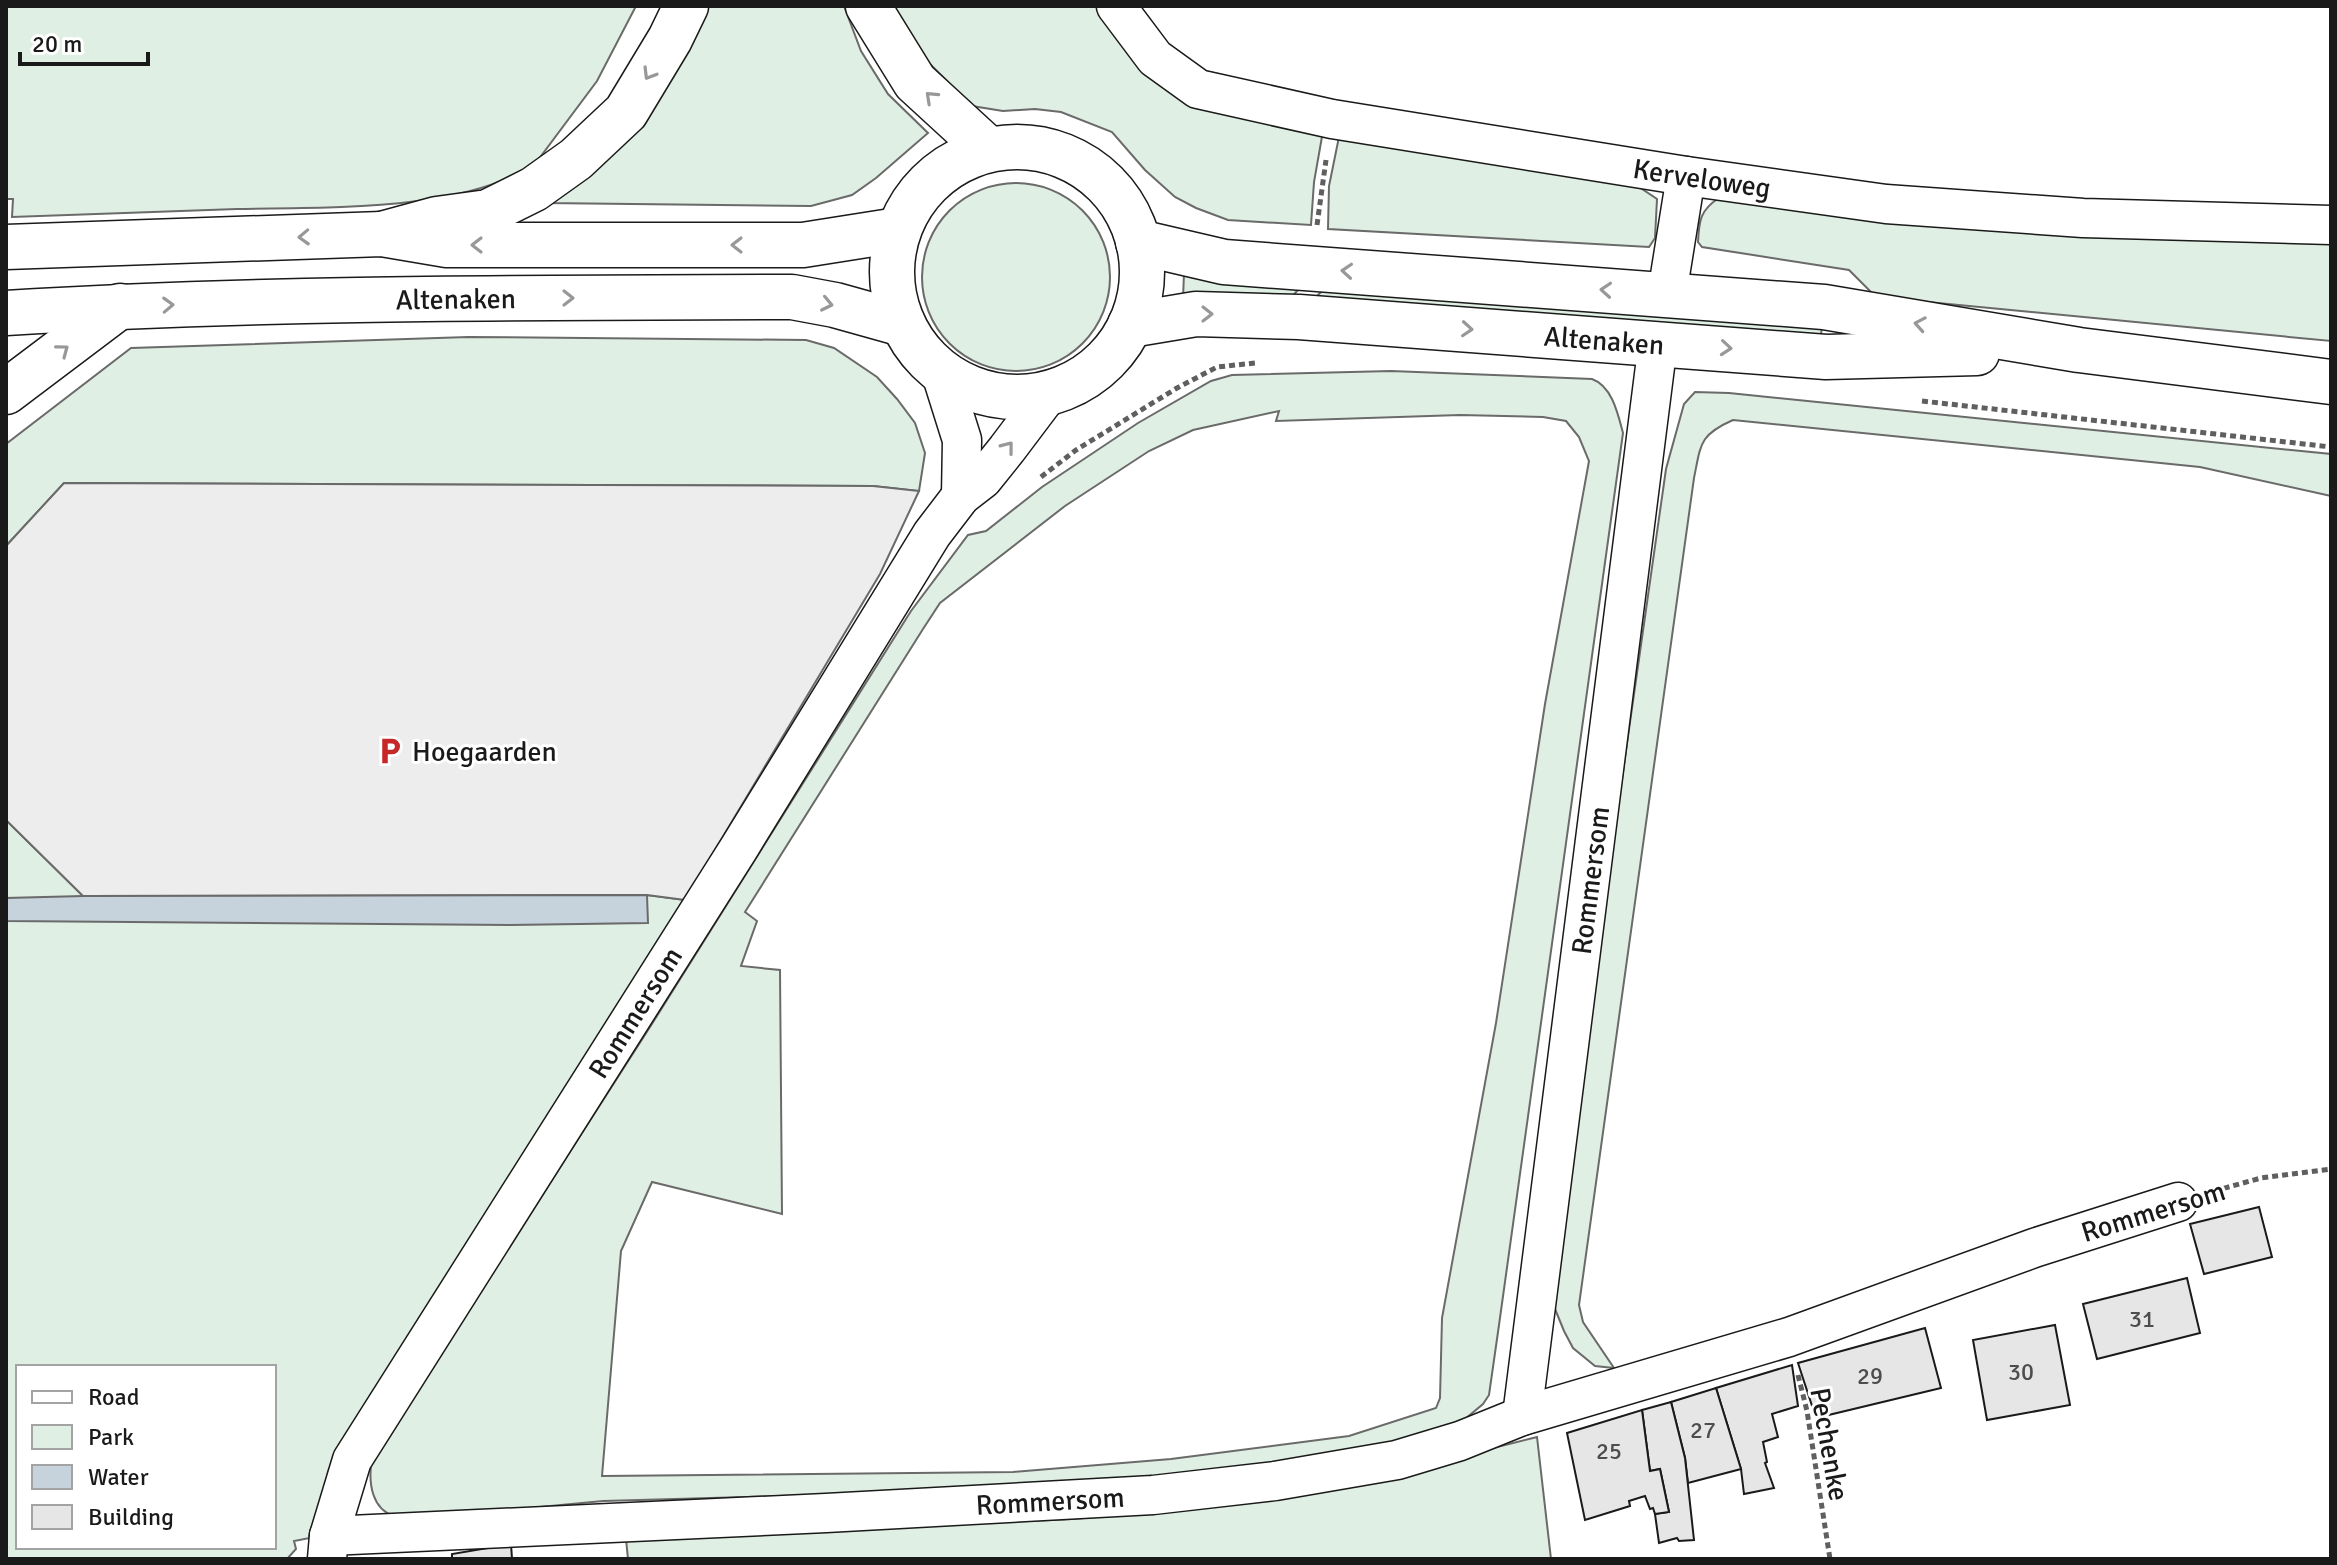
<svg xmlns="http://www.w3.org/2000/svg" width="2337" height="1565" viewBox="0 0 2337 1565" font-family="Signika,sans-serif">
<rect width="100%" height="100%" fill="#fff"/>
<g fill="#e0efe3" stroke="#6a6a6a" stroke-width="2" fill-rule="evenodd">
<path d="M6,6H636L597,81L538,160C473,213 319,207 237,209C162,212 87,214 12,217L13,199H6Z"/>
<polygon points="707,6 844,6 861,51 888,94 928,133 876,178 852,195 811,206 546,203 586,177 629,139 660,94"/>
<polygon points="895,6 1103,6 1115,29 1323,131 1314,182 1311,225 1228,220 1196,208 1175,197 1145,170 1112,132 1061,112 1035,109 1003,111 972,106 919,53 903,31"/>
<polygon points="1340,132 1636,185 1657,199 1655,238 1649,247 1328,229 1329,186"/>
<circle cx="1016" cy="277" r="94"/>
<path d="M1719,198L2331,238V341L1876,297L1849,270L1702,247L1698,242C1699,221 1700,210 1719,198Z"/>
<polygon points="1184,273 1305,282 1290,299 1183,299"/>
<polygon points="1328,285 1822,325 1821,335 1311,302"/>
<polygon points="468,337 806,340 834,348 877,377 897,399 915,423 925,453 919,491 873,486 64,483 6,546 6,444 131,348"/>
<path d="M1391,371L1592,379C1612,386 1618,414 1623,433L1499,1325L1489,1395L1483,1404L1459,1424L1397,1443L1272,1464L1100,1487L603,1501L422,1518C413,1518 402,1518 394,1516C372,1509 369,1484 371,1465L459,1320L537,1203L650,1027L911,611L968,535L986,531L1042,487L1138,423L1211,381L1232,375ZM1279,411L1276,421L1460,415L1543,417L1566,421L1579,437L1589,461L1545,704L1496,1023L1442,1318L1440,1398L1436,1408L1349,1436L1171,1459L1013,1472L602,1476L621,1251L652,1182L782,1214L780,970L741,966L757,921L745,912L923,629L940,603L1065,506L1149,451L1193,430Z"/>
<path d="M1695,392L1729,393L2331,454V496L2200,467L1733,420C1699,435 1701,444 1694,478L1579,1305L1583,1322L1614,1368L1595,1366L1573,1348L1564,1331L1553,1304L1556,1243L1666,469L1684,404Z"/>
<path d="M6,820L83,896L647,895L685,900L329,1469L315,1523V1537L294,1541L296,1549L287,1559H6ZM18,1367H274V1547H18Z"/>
<polygon points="1537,1437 1551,1559 628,1559 626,1539 1072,1519 1181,1510 1335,1488"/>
</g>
<polygon fill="#ededed" stroke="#6a6a6a" stroke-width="2" points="64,483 873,486 919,491 880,574 685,900 647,895 83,896 6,820 6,546"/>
<polygon fill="#c6d2dc" stroke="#6a6a6a" stroke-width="2" points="647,895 648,923 510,925 6,921 6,898 83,896"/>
<g fill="#e6e6e6" stroke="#1a1a1a" stroke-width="2">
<polygon points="2259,1207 2272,1257 2204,1274 2190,1224"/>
<polygon points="2187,1278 2200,1333 2097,1359 2083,1304"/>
<polygon points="2055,1325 2070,1405 1987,1420 1973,1340"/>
<polygon points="1925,1328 1941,1388 1816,1418 1798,1363"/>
<polygon points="1792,1365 1798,1406 1772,1414 1778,1437 1763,1442 1767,1462 1765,1463 1774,1488 1744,1494 1741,1469 1716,1388"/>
<polygon points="1716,1388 1741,1469 1688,1483 1685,1458 1671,1402"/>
<polygon points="1671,1402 1685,1458 1694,1540 1679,1541 1677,1538 1659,1543 1655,1514 1669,1512 1660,1469 1650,1471 1642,1410"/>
<polygon points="1642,1410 1650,1471 1660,1469 1669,1512 1655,1514 1653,1508 1650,1509 1645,1496 1629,1501 1630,1506 1585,1520 1567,1433"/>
<polygon points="511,1544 512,1559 452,1559 452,1554"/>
</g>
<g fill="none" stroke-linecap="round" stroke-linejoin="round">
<defs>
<g id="minor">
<path id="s1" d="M1116,6L1155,58L1198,89L1332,119L1686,176L1886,204L2083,218L2331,225"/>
<polyline points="1667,294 1686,176"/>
<polyline points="940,370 962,440 961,496"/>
<path id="s2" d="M1522,1416L1658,343"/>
<path id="s3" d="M329,1536L826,1513L1153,1495L1275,1481L1397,1460L1460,1441L1522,1416L1789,1337L2034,1248L2178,1202"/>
<path id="s4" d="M327,1559L329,1536L352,1460L739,848L932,534L961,496L983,479L1007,449L1050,392"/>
</g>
<g id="primary">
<circle cx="1017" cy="272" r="125"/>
<polyline points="1138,242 1224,262 1824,307 2079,350 2331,382"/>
<path id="s5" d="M1130,325L1196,314L1299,317L1826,357L1977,353"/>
</g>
<g id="trunk">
<polyline points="6,247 382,234 447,245 803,245 898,230"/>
<path id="s6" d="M6,313C268,297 530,298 792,297L835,305L903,324"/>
</g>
<g id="motorway">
<polyline points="868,6 915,82 988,149"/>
<polyline points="382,234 437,219 488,212 534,189 576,159 626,112 670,39 686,6"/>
<polyline points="6,392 120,306"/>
</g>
</defs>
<use href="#minor" stroke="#1a1a1a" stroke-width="41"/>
<use href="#primary" stroke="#1a1a1a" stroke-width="47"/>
<use href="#trunk" stroke="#1a1a1a" stroke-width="47"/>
<use href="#motorway" stroke="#1a1a1a" stroke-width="47"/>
<g stroke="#5f5f5f" stroke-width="5" stroke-dasharray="6 4" stroke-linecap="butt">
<polyline points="1317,225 1326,160"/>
<polyline points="1922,401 2331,447"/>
<polyline points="1041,477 1076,450 1177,388 1217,367 1255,363"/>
<polyline points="2214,1191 2261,1178 2331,1169"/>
<polyline points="1798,1375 1807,1411 1830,1559"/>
</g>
<use href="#minor" stroke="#fff" stroke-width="38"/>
<use href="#primary" stroke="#fff" stroke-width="44"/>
<use href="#trunk" stroke="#fff" stroke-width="44"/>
<use href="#motorway" stroke="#fff" stroke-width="44"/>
</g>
<defs><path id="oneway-chevron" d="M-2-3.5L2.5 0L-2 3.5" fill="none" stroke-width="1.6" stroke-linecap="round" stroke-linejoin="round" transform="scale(2)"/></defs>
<g stroke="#989898">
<use href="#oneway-chevron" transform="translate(649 74) rotate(121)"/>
<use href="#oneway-chevron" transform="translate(931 97) rotate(-137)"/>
<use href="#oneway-chevron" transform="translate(304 237) rotate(178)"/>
<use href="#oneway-chevron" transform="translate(477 245) rotate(-180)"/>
<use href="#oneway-chevron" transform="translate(737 245) rotate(180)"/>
<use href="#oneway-chevron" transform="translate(1347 271) rotate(-176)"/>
<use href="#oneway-chevron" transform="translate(1606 290) rotate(-176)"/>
<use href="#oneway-chevron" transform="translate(568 298)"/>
<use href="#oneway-chevron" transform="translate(827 304) rotate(12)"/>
<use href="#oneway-chevron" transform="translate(168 305) rotate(-2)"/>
<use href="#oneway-chevron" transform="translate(1207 314)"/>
<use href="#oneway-chevron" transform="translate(1920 324) rotate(-170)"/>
<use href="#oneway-chevron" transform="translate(1467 329) rotate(4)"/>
<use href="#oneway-chevron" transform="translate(1726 348) rotate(5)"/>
<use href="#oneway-chevron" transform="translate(63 350) rotate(-37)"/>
<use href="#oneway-chevron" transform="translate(1008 447) rotate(-52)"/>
</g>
<defs>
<symbol id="parking-bare" viewBox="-9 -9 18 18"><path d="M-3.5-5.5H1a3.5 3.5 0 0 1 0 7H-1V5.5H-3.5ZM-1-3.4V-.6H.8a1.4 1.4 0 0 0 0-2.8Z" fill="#c62828" stroke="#fff" stroke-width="2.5" paint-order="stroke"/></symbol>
</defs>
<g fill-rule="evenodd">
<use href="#parking-bare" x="370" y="731" width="40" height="40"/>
</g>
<g text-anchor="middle" stroke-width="6" stroke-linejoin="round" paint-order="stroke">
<g font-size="24" fill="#4d4d4d">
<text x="2142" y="1327">31</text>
<text x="2021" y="1380">30</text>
<text x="1870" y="1384">29</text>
<text x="1703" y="1438">27</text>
<text x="1609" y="1459">25</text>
</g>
<g font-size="28" fill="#1a1a1a" stroke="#fff">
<text dy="10" stroke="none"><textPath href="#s1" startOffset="630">Kerveloweg</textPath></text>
<text dy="10" stroke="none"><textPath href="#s6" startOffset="450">Altenaken</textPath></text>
<text dy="10" stroke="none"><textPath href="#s5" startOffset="476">Altenaken</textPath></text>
<text dy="10" stroke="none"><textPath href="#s2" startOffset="540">Rommersom</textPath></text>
<text dy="10" stroke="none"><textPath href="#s4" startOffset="632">Rommersom</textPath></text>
<text transform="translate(2153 1211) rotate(-17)" y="10">Rommersom</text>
<text transform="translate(1830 1444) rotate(80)" y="10">Pechenke</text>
<text dy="10" stroke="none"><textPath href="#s3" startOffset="722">Rommersom</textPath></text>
</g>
<g font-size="28" fill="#1a1a1a" stroke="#fff" text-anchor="start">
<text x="412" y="761">Hoegaarden</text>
</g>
</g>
<rect width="2337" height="1565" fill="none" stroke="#1a1a1a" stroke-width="16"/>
<rect x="16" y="1365" width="260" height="184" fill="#ffffff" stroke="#a3a3a3" stroke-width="2"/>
<rect x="32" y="1391" width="40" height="12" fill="#ffffff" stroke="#a3a3a3" stroke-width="2"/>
<text x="88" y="1405" font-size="24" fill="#1a1a1a">Road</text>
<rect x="32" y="1425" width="40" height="24" fill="#e0efe3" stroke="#a3a3a3" stroke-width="2"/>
<text x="88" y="1445" font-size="24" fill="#1a1a1a">Park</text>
<rect x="32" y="1465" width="40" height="24" fill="#c6d2dc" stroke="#a3a3a3" stroke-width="2"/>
<text x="88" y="1485" font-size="24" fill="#1a1a1a">Water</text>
<rect x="32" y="1505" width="40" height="24" fill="#e6e6e6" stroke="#a3a3a3" stroke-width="2"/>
<text x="88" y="1525" font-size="24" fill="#1a1a1a">Building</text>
<path d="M20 52v12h128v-12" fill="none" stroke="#1a1a1a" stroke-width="4"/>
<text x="32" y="52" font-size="24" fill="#1a1a1a" stroke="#ffffff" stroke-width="6" paint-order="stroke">20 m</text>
</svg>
